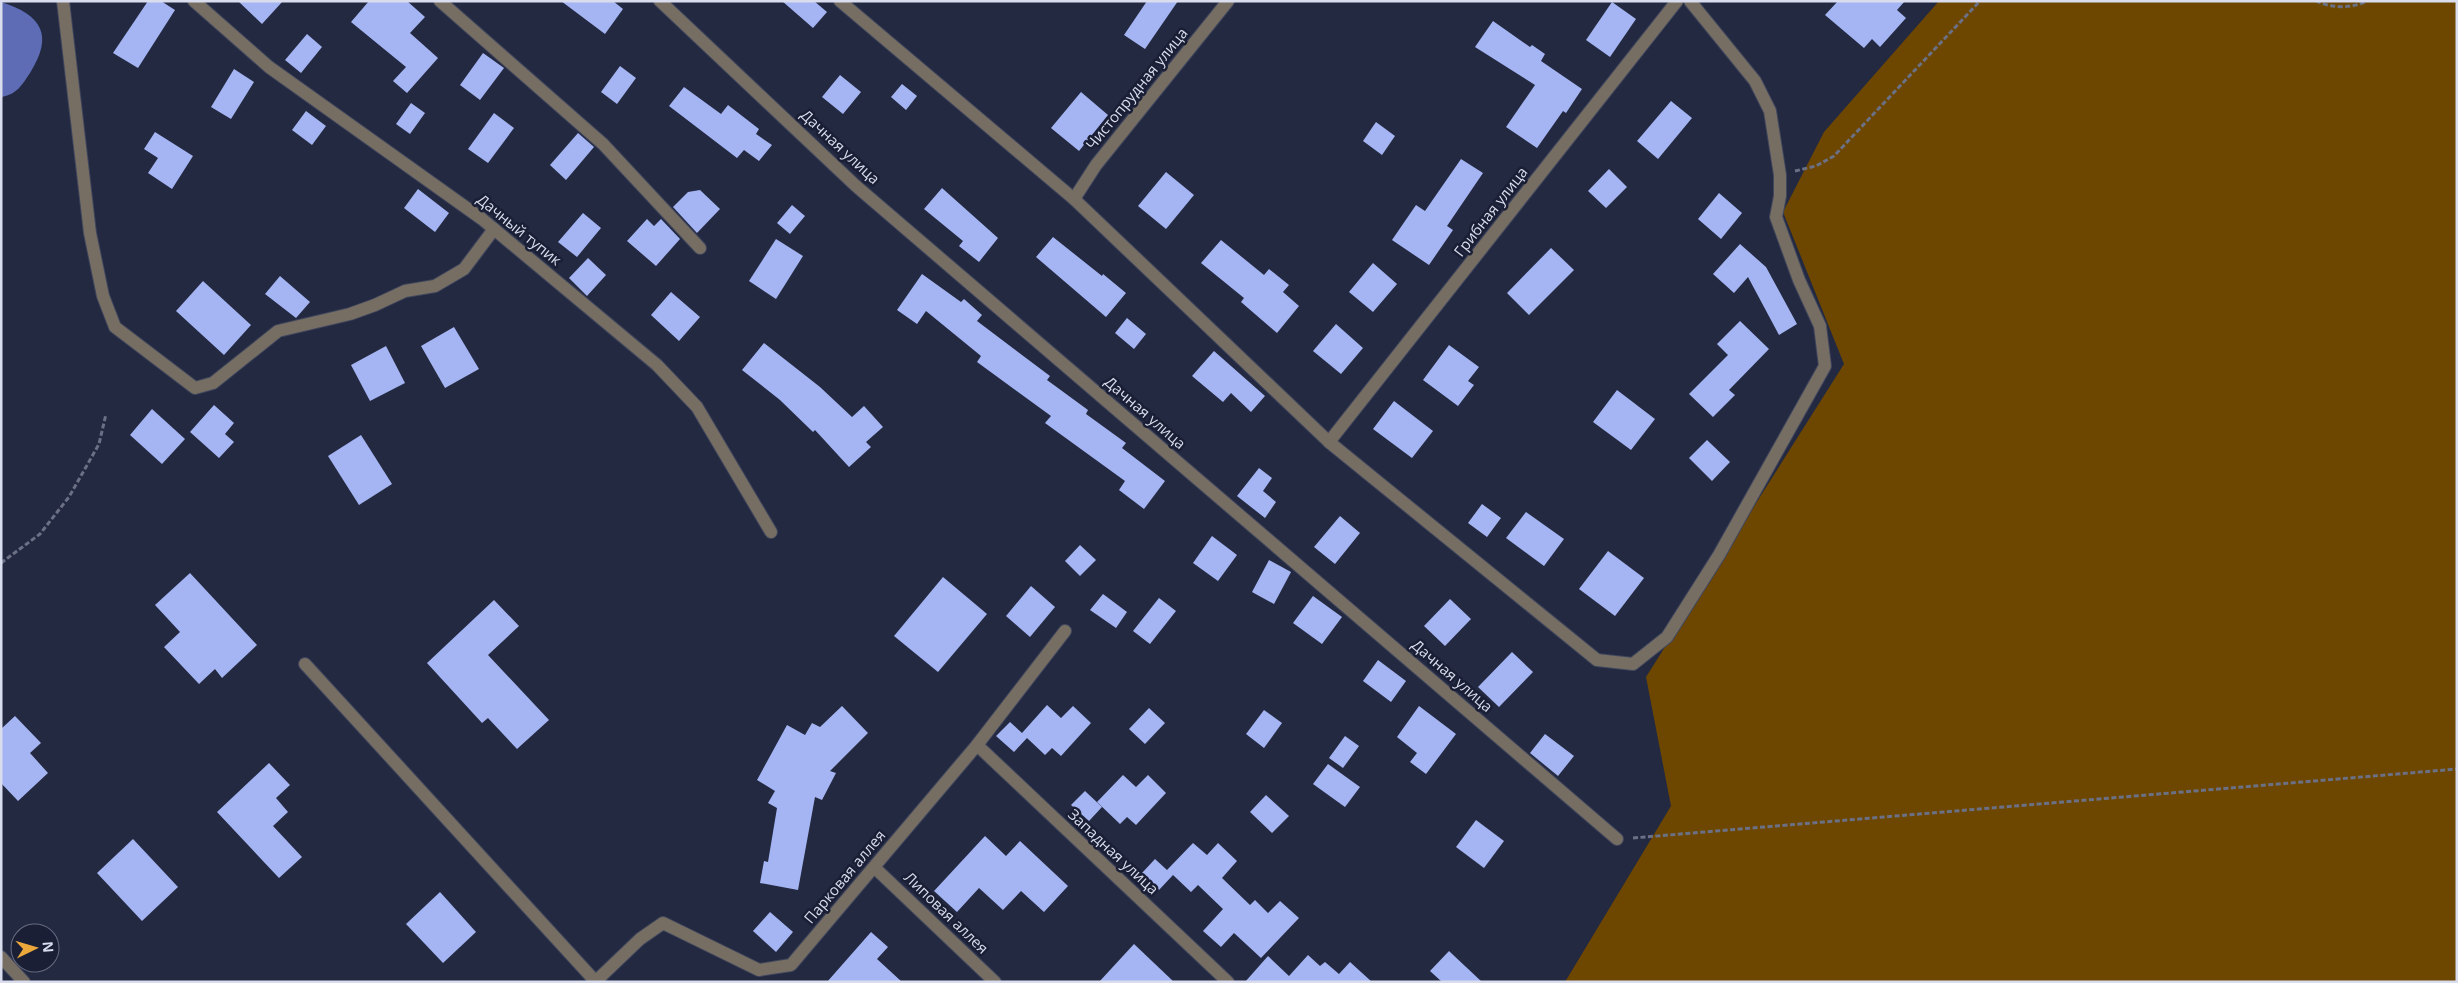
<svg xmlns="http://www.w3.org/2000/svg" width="2458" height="983" viewBox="0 0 2458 983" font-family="'Open Sans',sans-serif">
<rect width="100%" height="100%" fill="#232941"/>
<polygon fill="#6d4700" points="1939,1 2457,1 2457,982 1565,982 1671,806 1646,677 1844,364 1783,212 1824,132"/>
<path fill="#5d6cb5" d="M1,2C42,15 54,35 30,73C22,85 17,94 2,97Z"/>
<g fill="#a5b5f3">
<polygon points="148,1 161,1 175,10 138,68 113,53"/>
<polygon points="238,1 283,1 262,24"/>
<polygon points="369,1 407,1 425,17 410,33 438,58 407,93 393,81 406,67 351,22"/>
<polygon points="561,1 613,1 623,9 605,34"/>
<polygon points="782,1 814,1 827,12 813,28"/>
<polygon points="1147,1 1178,1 1145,49 1124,35"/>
<polygon points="1838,1 1905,1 1897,10 1906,18 1880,47 1872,39 1864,48 1825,15"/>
<polygon points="1612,2 1636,19 1610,57 1586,40"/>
<polygon points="1493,21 1530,47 1532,45 1545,54 1541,61 1582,89 1566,113 1563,111 1537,148 1506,127 1535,85 1475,47"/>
<polygon points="307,34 322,47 301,73 285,60"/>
<polygon points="483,53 504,68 480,100 460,85"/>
<polygon points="620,66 636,78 617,104 601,92"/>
<polygon points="234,69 254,82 231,119 211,107"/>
<polygon points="840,75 861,92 843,114 822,97"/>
<polygon points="902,84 917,96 906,110 891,97"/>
<polygon points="684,87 721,114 728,105 759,129 756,134 772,145 759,161 744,150 737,158 669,106"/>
<polygon points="1081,92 1108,115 1079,151 1051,128"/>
<polygon points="1671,101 1692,118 1658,159 1637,141"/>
<polygon points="411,103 425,113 410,134 396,124"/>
<polygon points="306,111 326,126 312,145 292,130"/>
<polygon points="494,113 514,128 488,163 468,149"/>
<polygon points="1376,122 1395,136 1382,155 1363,141"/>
<polygon points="155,132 193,156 172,189 148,173 158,158 144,149"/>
<polygon points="578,133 594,147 566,180 550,165"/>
<polygon points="1461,159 1483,173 1447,226 1453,230 1429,265 1392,240 1416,205 1425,211"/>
<polygon points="1609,169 1627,187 1606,208 1588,191"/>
<polygon points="1166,172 1194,195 1166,229 1138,206"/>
<polygon points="942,188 998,238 979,262 959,246 963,241 924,209"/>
<polygon points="418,189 449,213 435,232 404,208"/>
<polygon points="700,190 720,209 697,233 673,207 688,192"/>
<polygon points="1719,193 1742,213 1721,239 1698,219"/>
<polygon points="792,205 805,216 790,234 777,223"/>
<polygon points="583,213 601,228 577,257 558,242"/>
<polygon points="647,219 654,226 661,219 680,239 656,266 627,241"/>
<polygon points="1053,237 1102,276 1103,274 1126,293 1106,317 1036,257"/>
<polygon points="776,239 803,256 776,299 749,281"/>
<polygon points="1221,240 1264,275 1269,269 1289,285 1283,292 1299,306 1277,333 1241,302 1244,298 1201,263"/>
<polygon points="1740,244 1766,267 1797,324 1779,335 1748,277 1734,293 1713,274"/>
<polygon points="1551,248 1574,270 1529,315 1507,293"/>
<polygon points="588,258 606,275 587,296 569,278"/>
<polygon points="1373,263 1397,284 1373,312 1349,292"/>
<polygon points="922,274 961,302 964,299 982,315 977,321 1050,376 1047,380 1088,410 1086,414 1126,443 1122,448 1165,481 1144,509 1119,490 1125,481 1045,423 1051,416 977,362 981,356 926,311 917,324 897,310"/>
<polygon points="280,276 310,302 296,318 265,294"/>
<polygon points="203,281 251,325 224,355 176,311"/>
<polygon points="671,292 700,317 679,341 651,315"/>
<polygon points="1127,318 1146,334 1134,349 1115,333"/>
<polygon points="1740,321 1769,349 1729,390 1735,395 1713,417 1689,394 1728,355 1717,344"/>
<polygon points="1336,324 1363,348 1341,374 1313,351"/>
<polygon points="454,327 479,369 445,388 421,346"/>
<polygon points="764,343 820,387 852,417 864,406 883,427 866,442 871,447 849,467 815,430 813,432 780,400 742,370"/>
<polygon points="1449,345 1479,367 1468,381 1474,385 1458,406 1423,380"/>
<polygon points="386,346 405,383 370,401 351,365"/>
<polygon points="1214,351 1265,396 1251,412 1231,393 1223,402 1192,376"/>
<polygon points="1617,390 1655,419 1631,450 1593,422"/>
<polygon points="1394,401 1433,431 1412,458 1373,429"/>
<polygon points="214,405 234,423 225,434 234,442 219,458 190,432"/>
<polygon points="152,409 185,439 162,464 130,435"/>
<polygon points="361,435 392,484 359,505 328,456"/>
<polygon points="1707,440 1730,462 1712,481 1689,458"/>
<polygon points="1259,468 1272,478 1263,491 1276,502 1265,518 1237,496"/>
<polygon points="1482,504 1501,518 1487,537 1468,523"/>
<polygon points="1526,512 1564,539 1544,566 1506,538"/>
<polygon points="1340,516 1360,533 1335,564 1314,547"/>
<polygon points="1212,536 1237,555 1218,581 1193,563"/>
<polygon points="1080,545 1096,560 1080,576 1065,561"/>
<polygon points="1608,551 1644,578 1615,616 1579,589"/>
<polygon points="1269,560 1291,572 1274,604 1252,592"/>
<polygon points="190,573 257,645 222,678 215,669 199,684 164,647 180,632 155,605"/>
<polygon points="943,577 987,614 938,672 894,636"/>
<polygon points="1031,586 1055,607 1030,637 1006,616"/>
<polygon points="1103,594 1127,612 1116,628 1090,610"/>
<polygon points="1313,596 1342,617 1322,644 1293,623"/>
<polygon points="1159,598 1176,611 1150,644 1133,631"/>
<polygon points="1450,599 1471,619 1445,646 1424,626"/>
<polygon points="494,600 519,626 488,655 549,720 517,749 488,718 482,723 427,663"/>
<polygon points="1512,652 1533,672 1499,707 1478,687"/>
<polygon points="1378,660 1406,681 1391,702 1363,681"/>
<polygon points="1047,705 1061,718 1073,706 1091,723 1061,756 1052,748 1045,755 1027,738 1014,752 996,736 1010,722 1022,733"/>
<polygon points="842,706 868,733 830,771 836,773 822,800 815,797 798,890 760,883 764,861 768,862 777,808 768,803 775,791 757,780 787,725 805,735 812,723 820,727"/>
<polygon points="1419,706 1456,734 1426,774 1410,762 1417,753 1397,737"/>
<polygon points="1149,708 1165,723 1145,744 1129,729"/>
<polygon points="1264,710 1282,723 1264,748 1246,734"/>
<polygon points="15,716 41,743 30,753 48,773 18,801 1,783 1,729"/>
<polygon points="1545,734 1574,756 1558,776 1530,753"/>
<polygon points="1345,736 1359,746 1343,768 1329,758"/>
<polygon points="269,763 290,785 276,798 288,812 273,826 302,857 279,878 217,812"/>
<polygon points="1328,764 1360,787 1345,807 1313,784"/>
<polygon points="1123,775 1136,787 1148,775 1166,793 1136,825 1127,817 1120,824 1097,802"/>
<polygon points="1085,791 1102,807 1089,821 1071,805"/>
<polygon points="1266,795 1289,816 1272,833 1250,812"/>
<polygon points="1476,820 1504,841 1484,868 1456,847"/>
<polygon points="985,836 1006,856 1020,841 1068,886 1044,912 1021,891 1003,910 979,888 957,912 934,891"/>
<polygon points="133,839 178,887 142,921 97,873"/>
<polygon points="1193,843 1207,855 1218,843 1237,861 1222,878 1250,905 1255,900 1268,913 1280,901 1299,918 1261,958 1234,933 1221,947 1203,931 1223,909 1198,885 1191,892 1173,875 1159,890 1142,873 1155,859 1167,870"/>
<polygon points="440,892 476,932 443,963 406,924"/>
<polygon points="770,912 793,932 776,952 753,931"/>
<polygon points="871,932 888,947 877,959 902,982 827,982"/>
<polygon points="1134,944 1174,982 1099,982"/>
<polygon points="1449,951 1482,982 1442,982 1430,971"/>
<polygon points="1308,955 1320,966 1325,962 1339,974 1350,962 1372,982 1245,982 1268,956 1289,976"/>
</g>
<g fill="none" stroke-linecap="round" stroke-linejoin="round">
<defs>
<g id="minor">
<polyline points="63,1 90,233 103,296 115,327 195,388 213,383 278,331 350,314 375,305 405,291 435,286 464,269 494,229"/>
<polyline points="194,1 269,67 482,219 657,365 697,407 771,532"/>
<polyline points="440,1 603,144 700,248"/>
<polyline points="660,1 856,186 1617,839"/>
<polyline points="840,1 1074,199 1329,442 1597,660 1633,664 1667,637 1719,555 1825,366 1820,326 1799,280 1776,217 1780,196 1780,175 1770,111 1755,81 1690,1"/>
<polyline points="1074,199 1096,165 1228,1"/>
<polyline points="1329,442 1677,1"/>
<polyline points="305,664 596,982"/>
<polyline points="977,745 1228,982"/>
<polyline points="875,868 995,982"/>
<polyline points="1,957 24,982"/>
<polyline points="595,982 640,939 663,923 759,970 791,965 977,745 1065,631"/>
</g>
</defs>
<use href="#minor" stroke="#40465d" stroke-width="14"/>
<g stroke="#6b7085" stroke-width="3" stroke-dasharray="5 2.5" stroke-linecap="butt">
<path d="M2316,1C2331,8 2351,9 2367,1"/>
<polyline points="1795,171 1816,166 1834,156 1980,1"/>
<polyline points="1,563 40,534 69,497 99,444 106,414"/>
<polyline points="1633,838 2457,769"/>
</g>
<use href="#minor" stroke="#766e63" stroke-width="12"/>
</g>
<g text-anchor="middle" stroke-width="5" stroke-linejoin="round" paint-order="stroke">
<g font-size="15" fill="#d9dded" stroke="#1a1f36">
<text transform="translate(1137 89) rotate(-51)" y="5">Чистопрудная улица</text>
<text transform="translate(840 147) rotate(43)" y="5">Дачная улица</text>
<text transform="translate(1491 212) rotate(-52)" y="5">Грибная улица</text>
<text transform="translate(519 230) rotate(39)" y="5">Дачный тупик</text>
<text transform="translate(1145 413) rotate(41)" y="5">Дачная улица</text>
<text transform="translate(1452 676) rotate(41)" y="5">Дачная улица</text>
<text transform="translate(1113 852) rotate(43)" y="5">Западная улица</text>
<text transform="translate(845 877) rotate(-50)" y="5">Парковая аллея</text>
<text transform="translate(946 913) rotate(44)" y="5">Липовая аллея</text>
</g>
</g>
<rect width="2458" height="983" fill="none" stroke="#d9dded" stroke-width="5"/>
<g transform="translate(35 948) rotate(85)"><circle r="24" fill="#1a1f36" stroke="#666b7f"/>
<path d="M0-4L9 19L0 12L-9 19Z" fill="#eda83b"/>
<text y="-8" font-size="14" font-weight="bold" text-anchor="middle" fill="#d9dded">N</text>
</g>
</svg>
